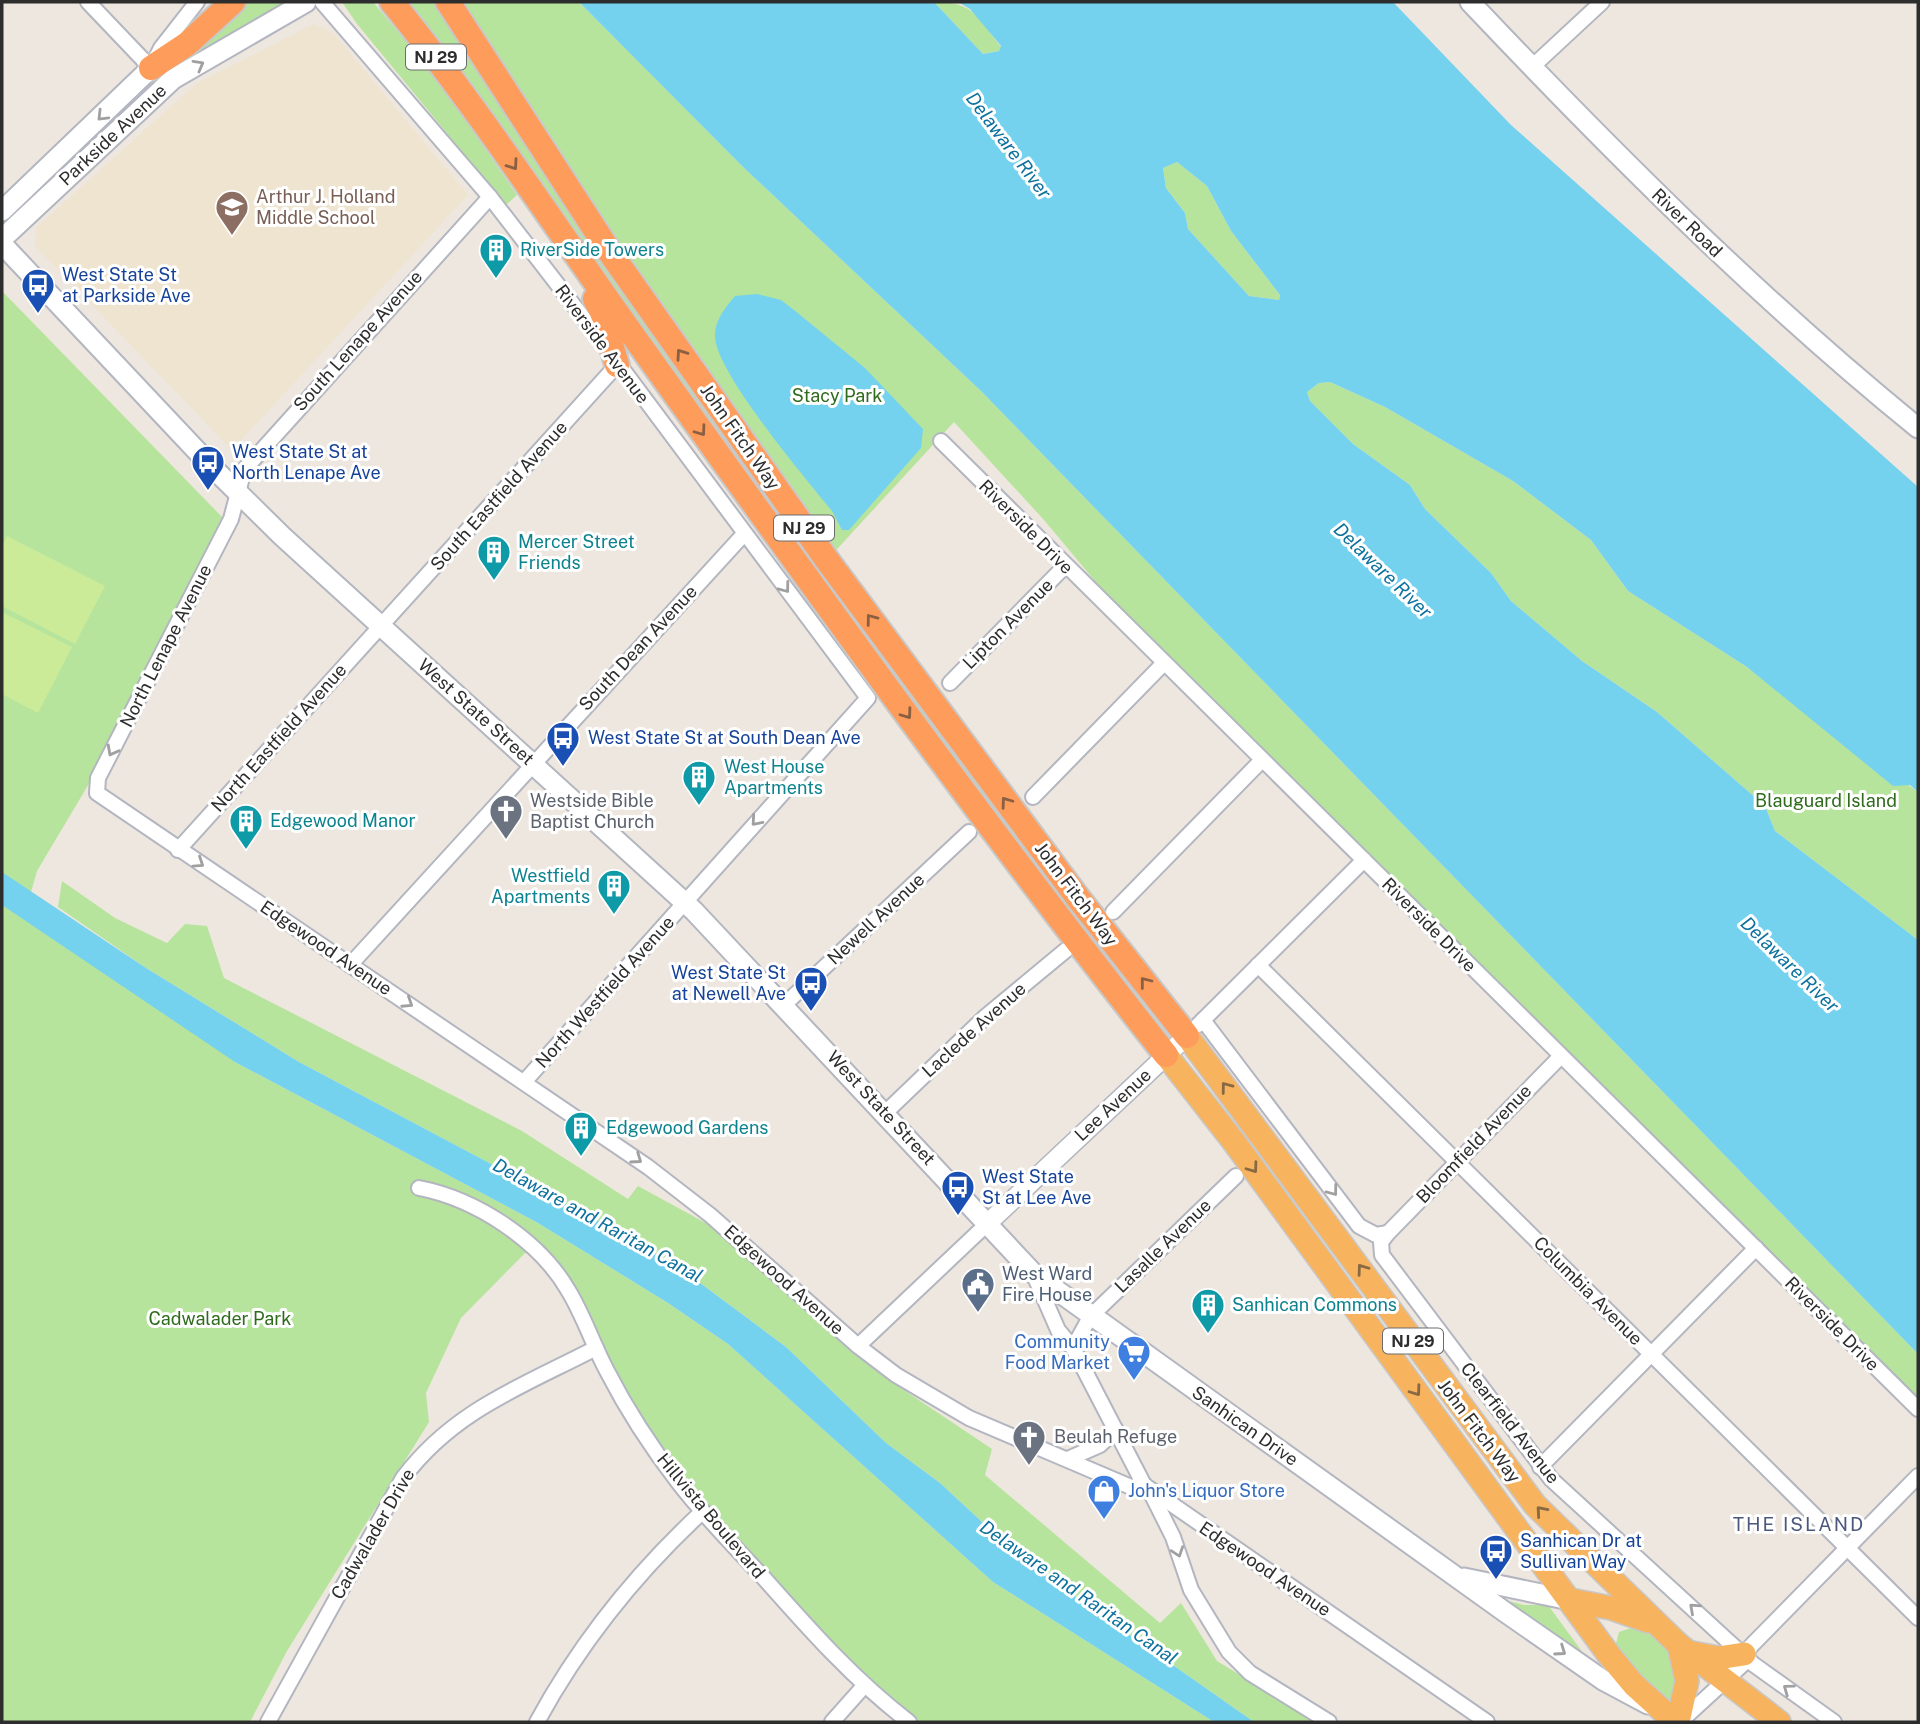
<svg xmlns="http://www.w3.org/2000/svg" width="1920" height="1724" viewBox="0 0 1920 1724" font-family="'Public Sans',sans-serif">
<rect width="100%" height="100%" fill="#eee7df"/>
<polygon fill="#efe4cf" points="314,24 334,34 468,195 232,450 35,246 36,228 197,83"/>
<g fill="#b7e49c">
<polygon points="247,2 293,2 182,64 183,58"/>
<polygon points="342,2 373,2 432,72 517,195 506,205 357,24"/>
<polygon points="406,2 434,2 1050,880 1048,882 993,817 477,94"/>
<polygon points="447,2 579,2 742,166 981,391 1918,1354 1918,1397 1110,599 1044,520 954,422 827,560"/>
<path d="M934,2C975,2 977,17 1001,47L999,51L983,54Z"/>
<polygon points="1177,162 1207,186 1231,231 1280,295 1279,300 1249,296 1188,229 1185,213 1166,188 1163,168"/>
<polygon points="2,291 224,519 87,787 37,871 31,892 235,1062 538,1223 668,1303 728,1344 993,1582 1214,1722 907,1722 683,1490 532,1246 461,1318 426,1393 429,1422 287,1651 250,1722 2,1722"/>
<polygon points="1330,382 1385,407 1513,481 1591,540 1628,591 1747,667 1918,792 1918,940 1775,831 1765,806 1657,712 1582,661 1511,601 1491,573 1425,509 1410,485 1353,444 1310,401 1307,392 1319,383"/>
<polygon points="62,881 115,918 167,943 185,924 207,926 224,978 522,1131 628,1199 638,1186 713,1227 889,1380 992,1449 985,1475 1160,1623 1181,1603 1217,1661 1318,1722 1254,1722 1022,1559 940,1483 886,1443 786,1347 696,1280 627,1236 299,1062 146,968 58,907"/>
<polygon points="1501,1599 1524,1605 1548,1605 1586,1657"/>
<path d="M1634,1627C1682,1647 1677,1664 1673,1709L1648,1688L1615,1647L1619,1632Z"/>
</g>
<g fill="#cbeb98">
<polygon points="7,536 105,586 75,644 2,606 2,546"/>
<polygon points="2,612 72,647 38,713 2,694"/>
</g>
<g fill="#74d2ef" fill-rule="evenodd">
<path d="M579,2H934L983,54L999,51L1001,46L970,9L958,2H1393L1511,125L1918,487V792L1910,785L1893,786L1747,667L1628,591L1591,540L1513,481L1385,407L1330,382L1319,383L1307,392L1310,401L1353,444L1410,485L1425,509L1491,573L1511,601L1582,661L1657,712L1765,806L1775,831L1918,940V1354L981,391L742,166ZM1177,162L1207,186L1231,231L1280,295L1279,300L1249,296L1188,229L1185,213L1166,188L1163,168Z"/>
<path d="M757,294L781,300L794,310L865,368L923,429L921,448L849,530H842L832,511C806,479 718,375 715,338C714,321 725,308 735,296Z"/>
<polygon points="2,872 146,968 299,1062 627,1236 696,1280 786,1347 886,1443 940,1483 1022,1559 1254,1722 1214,1722 993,1582 728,1344 668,1303 538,1223 235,1062 2,905"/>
</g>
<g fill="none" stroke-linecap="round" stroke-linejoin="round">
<defs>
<g id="minor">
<polyline points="88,2 151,68 161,48 197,2"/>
<polyline points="322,2 490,197 609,351 868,698 524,1082"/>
<polyline points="1532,67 1602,2"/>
<polyline points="490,197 244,470 231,519 98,778 97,793 648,1167 710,1215 858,1346 896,1375 969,1418 1131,1487 1144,1485 1487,1722"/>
<polyline points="941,441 1918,1409"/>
<polyline points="950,683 1065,566"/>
<polyline points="1033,797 1163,664"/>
<polyline points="178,850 617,365"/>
<polyline points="1113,912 1262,760"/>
<polyline points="350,965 744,534"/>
<polyline points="1258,965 1918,1618"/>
<polyline points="784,1005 969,832"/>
<polyline points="1203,1020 1359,1226 1376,1235 1388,1233"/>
<polyline points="1198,1025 1364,860"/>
<polyline points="1561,1056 1388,1233 1381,1242 1382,1255 1551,1479 1753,1664 1834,1722"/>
<polyline points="885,1113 984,1018 1066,950"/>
<path d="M419,1188C476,1199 539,1240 568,1290C584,1316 593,1345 607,1371C627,1410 651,1447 678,1482C704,1516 734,1546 763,1577C809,1629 854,1680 909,1722"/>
<polyline points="1034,1275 1058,1330 1073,1348 1144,1485"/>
<polyline points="858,1346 988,1223"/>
<polyline points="1073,1348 1090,1317 1236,1176"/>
<polyline points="1068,1459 1100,1445 1116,1430"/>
<polyline points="1540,1467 1756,1248"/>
<polyline points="1150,1491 1173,1537 1191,1590 1229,1652 1250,1673 1329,1722"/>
<polyline points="1681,1721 1743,1664 1744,1654 1752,1645 1918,1476"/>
<path d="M268,1722L403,1478C454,1410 523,1386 596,1348"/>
<path d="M537,1722C580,1643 636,1573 703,1511"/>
<polyline points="832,1722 864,1686"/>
</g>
<polyline id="tertiary" points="988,1223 1187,1036"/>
<g id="secondary">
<path d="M1470,2C1612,152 1758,298 1918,428"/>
<polyline points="2,211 151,68"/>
<polyline points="2,239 173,79 306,2"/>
<polyline points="2,244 213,468 282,536 694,911 1034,1274 1505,1612 1603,1680 1648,1704"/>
<polyline points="1464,1578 1570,1600"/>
</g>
<g id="trunk">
<polyline points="1187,1036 1535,1505 1679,1645 1779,1722"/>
<polyline points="1166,1055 1234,1142 1609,1655 1634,1685 1675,1722"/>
<polyline points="1570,1600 1611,1608 1648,1621"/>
<polyline points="1692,1653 1718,1658 1744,1654"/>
<polyline points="1678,1722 1687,1681 1679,1645"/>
</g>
<g id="motorway">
<path d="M392,2C482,113 559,233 642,348C813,587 984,825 1166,1055"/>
<polyline points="448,2 609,251 827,560 1078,898 1187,1036"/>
<polyline points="151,68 187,44 233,2"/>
<polyline points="595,299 602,312 617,365"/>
</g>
</defs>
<use href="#minor" stroke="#b3b6c0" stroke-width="18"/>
<use href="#tertiary" stroke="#b3b6c0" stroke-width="21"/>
<use href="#secondary" stroke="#b3b6c0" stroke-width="23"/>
<use href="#trunk" stroke="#c8c8c8" stroke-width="26"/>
<use href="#motorway" stroke="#c8c8c8" stroke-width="28"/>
<use href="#minor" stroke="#fff" stroke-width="14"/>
<use href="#tertiary" stroke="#fff" stroke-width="18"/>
<use href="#secondary" stroke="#fff" stroke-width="19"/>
<use href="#trunk" stroke="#f8b35e" stroke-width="23"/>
<use href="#motorway" stroke="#fe9c5b" stroke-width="24"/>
</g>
<defs><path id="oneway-chevron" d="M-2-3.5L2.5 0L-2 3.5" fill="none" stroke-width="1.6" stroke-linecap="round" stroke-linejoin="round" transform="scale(1.75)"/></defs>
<g stroke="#a0a0a0">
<use href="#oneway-chevron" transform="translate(199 65) rotate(-29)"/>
<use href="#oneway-chevron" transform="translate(102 116) rotate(135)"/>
<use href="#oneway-chevron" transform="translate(785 588) rotate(53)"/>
<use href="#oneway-chevron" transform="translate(112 751) rotate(118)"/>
<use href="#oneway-chevron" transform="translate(756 821) rotate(131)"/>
<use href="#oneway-chevron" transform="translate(199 863) rotate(34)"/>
<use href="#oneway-chevron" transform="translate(408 1003) rotate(33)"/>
<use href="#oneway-chevron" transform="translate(637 1159) rotate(35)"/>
<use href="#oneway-chevron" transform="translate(1333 1191) rotate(53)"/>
<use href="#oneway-chevron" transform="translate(1178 1552) rotate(71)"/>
<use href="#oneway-chevron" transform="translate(1694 1608) rotate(-138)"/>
<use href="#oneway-chevron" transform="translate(1561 1651) rotate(35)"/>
<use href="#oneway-chevron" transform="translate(1788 1689) rotate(-144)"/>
</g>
<g stroke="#8b5f42">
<use href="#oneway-chevron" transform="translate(513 165) rotate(55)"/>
<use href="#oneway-chevron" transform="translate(681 354) rotate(-125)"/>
<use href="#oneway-chevron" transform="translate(701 431) rotate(54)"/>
<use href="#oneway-chevron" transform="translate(871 619) rotate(-127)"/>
<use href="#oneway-chevron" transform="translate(907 714) rotate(54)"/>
<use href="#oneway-chevron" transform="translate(1006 802) rotate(-126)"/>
<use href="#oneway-chevron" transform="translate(1145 982) rotate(-128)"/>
</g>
<g stroke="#886943">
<use href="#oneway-chevron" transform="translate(1226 1087) rotate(-127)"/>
<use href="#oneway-chevron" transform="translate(1253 1168) rotate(54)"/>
<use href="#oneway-chevron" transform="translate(1362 1269) rotate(-126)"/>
<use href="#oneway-chevron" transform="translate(1416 1391) rotate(54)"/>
<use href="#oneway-chevron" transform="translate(1541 1511) rotate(-131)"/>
</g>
<defs>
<symbol id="school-pin" viewBox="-11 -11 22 30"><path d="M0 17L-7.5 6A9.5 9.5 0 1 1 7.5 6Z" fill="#8d6e63" stroke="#fff"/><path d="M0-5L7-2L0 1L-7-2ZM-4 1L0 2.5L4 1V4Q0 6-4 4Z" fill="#fff"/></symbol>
<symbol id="building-pin" viewBox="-11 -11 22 30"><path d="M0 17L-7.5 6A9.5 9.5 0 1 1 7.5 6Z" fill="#0f9aa8" stroke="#fff"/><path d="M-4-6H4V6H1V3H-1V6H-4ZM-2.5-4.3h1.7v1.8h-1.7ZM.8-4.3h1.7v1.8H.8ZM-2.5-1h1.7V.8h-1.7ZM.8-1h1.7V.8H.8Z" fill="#fff"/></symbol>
<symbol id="bus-pin" viewBox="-11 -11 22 30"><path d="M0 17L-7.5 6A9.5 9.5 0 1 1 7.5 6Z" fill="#1a4fb4" stroke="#fff"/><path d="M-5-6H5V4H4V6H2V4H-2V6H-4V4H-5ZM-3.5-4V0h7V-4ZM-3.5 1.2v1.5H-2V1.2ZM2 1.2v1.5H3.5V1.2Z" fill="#fff"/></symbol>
<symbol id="church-pin" viewBox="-11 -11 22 30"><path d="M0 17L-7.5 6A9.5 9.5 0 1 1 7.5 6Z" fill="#6b7280" stroke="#fff"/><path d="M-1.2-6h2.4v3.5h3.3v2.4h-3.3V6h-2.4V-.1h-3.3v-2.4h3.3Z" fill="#fff"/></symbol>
<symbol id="civic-pin" viewBox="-11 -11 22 30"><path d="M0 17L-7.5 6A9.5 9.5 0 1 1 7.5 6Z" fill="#5c6f8a" stroke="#fff"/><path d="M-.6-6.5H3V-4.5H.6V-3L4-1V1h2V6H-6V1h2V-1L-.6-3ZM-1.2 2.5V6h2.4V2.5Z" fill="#fff"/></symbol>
<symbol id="supermarket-pin" viewBox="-11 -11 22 30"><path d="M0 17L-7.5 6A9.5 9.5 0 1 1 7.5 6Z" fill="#3f7fe0" stroke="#fff"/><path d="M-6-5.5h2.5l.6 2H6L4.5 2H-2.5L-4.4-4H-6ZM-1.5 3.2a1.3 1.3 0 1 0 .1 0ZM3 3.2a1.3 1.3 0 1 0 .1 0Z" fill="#fff"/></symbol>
<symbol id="shop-pin" viewBox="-11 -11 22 30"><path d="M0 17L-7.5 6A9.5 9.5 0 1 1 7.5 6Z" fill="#3f7fe0" stroke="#fff"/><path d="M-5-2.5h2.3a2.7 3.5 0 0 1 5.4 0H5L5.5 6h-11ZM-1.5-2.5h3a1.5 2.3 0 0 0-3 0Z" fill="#fff"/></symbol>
</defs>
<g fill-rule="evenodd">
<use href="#school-pin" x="213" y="188" width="38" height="52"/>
<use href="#building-pin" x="477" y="231" width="38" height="52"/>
<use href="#bus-pin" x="19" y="266" width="38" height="52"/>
<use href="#bus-pin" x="189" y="443" width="38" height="52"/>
<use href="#building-pin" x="475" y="533" width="38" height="52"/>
<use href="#bus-pin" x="544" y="719" width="38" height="52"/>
<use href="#building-pin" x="680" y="758" width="38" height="52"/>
<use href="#church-pin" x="487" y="792" width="38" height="52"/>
<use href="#building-pin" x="227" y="802" width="38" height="52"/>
<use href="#building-pin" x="595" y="867" width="38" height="52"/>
<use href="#bus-pin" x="792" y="964" width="38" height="52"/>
<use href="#building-pin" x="562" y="1109" width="38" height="52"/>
<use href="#bus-pin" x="939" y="1168" width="38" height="52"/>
<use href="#civic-pin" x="959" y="1265" width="38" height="52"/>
<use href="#building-pin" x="1189" y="1286" width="38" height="52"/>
<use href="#supermarket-pin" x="1115" y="1333" width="38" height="52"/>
<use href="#church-pin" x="1010" y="1418" width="38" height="52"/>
<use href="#shop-pin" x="1085" y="1472" width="38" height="52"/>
<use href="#bus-pin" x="1477" y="1532" width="38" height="52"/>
</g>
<g text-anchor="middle" stroke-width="6" stroke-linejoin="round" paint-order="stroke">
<g fill="#fff" stroke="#6c6c6c" stroke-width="2">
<rect x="406" y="44.5" width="60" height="25" rx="5"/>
<rect x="774" y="515.5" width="60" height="25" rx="5"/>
<rect x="1383" y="1328.5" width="60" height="25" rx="5"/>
</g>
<g font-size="16" font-weight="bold" fill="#2d2d2d">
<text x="436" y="63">NJ 29</text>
<text x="804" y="534">NJ 29</text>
<text x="1413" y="1347">NJ 29</text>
</g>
<g font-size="18" fill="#2d2d2d" stroke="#fff">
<text transform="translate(113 135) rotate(-43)" y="6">Parkside Avenue</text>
<text transform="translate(1687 223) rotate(44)" y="6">River Road</text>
<text transform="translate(358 341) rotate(-48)" y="6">South Lenape Avenue</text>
<text transform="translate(602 344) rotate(53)" y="6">Riverside Avenue</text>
<text transform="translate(740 437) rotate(55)" y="6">John Fitch Way</text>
<text transform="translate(499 496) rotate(-48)" y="6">South Eastfield Avenue</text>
<text transform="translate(1026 527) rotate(45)" y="6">Riverside Drive</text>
<text transform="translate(1008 624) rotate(-45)" y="6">Lipton Avenue</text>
<text transform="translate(166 646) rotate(-63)" y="6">North Lenape Avenue</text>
<text transform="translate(638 648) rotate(-47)" y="6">South Dean Avenue</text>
<text transform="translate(476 712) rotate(42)" y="6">West State Street</text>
<text transform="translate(279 738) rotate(-48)" y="6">North Eastfield Avenue</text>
<text transform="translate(1076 894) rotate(53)" y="6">John Fitch Way</text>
<text transform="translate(876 919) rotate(-43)" y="6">Newell Avenue</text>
<text transform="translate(1429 925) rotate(45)" y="6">Riverside Drive</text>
<text transform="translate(326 948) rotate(34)" y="6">Edgewood Avenue</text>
<text transform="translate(605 992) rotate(-48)" y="6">North Westfield Avenue</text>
<text transform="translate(974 1030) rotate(-42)" y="6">Laclede Avenue</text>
<text transform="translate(1113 1105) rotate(-43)" y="6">Lee Avenue</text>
<text transform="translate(881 1108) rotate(47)" y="6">West State Street</text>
<text transform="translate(1474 1144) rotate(-46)" y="6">Bloomfield Avenue</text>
<text transform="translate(1163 1246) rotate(-44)" y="6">Lasalle Avenue</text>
<text transform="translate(784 1280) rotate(42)" y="6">Edgewood Avenue</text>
<text transform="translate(1588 1291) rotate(45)" y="6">Columbia Avenue</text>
<text transform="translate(1832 1324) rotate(45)" y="6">Riverside Drive</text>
<text transform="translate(1510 1423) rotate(52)" y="6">Clearfield Avenue</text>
<text transform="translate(1245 1426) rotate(35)" y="6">Sanhican Drive</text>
<text transform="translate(1479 1431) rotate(53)" y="6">John Fitch Way</text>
<text transform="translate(711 1516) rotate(50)" y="6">Hillvista Boulevard</text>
<text transform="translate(373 1534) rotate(-60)" y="6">Cadwalader Drive</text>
<text transform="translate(1265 1569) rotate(34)" y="6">Edgewood Avenue</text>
</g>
<g font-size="18" fill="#785e54" stroke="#fff" text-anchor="start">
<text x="256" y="203">Arthur J. Holland<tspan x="256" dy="21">Middle School</tspan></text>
</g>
<g font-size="18" fill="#0d838f" stroke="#fff" text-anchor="start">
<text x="520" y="256">RiverSide Towers</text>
<text x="518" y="548">Mercer Street<tspan x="518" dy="21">Friends</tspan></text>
<text x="724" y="773">West House<tspan x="724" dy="21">Apartments</tspan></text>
<text x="270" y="827">Edgewood Manor</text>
<text x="590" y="882" text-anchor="end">Westfield<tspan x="590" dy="21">Apartments</tspan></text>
<text x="606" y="1134">Edgewood Gardens</text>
<text x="1232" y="1311">Sanhican Commons</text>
</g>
<g font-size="18" fill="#164399" stroke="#fff" text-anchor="start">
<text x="62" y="281">West State St<tspan x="62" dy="21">at Parkside Ave</tspan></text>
<text x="232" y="458">West State St at<tspan x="232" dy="21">North Lenape Ave</tspan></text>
<text x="588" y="744">West State St at South Dean Ave</text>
<text x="786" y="979" text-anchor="end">West State St<tspan x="786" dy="21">at Newell Ave</tspan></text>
<text x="982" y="1183">West State<tspan x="982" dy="21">St at Lee Ave</tspan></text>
<text x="1520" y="1547">Sanhican Dr at<tspan x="1520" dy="21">Sullivan Way</tspan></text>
</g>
<g font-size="18" fill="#2e6b1b" stroke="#fff">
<text x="837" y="402">Stacy Park</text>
<text x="1826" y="807">Blauguard Island</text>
<text x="220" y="1325">Cadwalader Park</text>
</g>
<g font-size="18" fill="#5b616d" stroke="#fff" text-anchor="start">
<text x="530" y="807">Westside Bible<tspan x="530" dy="21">Baptist Church</tspan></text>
<text x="1054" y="1443">Beulah Refuge</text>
</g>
<g font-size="18" fill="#4e5e75" stroke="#fff" text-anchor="start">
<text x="1002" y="1280">West Ward<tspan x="1002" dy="21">Fire House</tspan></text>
</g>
<g font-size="18" fill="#366cbe" stroke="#fff" text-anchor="end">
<text x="1110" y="1348">Community<tspan x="1110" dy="21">Food Market</tspan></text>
<text x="1128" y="1497" text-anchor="start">John's Liquor Store</text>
</g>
<g font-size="19" font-style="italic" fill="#0e729f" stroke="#fff">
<text transform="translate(1009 145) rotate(53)" y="7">Delaware River</text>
<text transform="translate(1383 570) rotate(44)" y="7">Delaware River</text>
<text transform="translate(1790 964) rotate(44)" y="7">Delaware River</text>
<text transform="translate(598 1220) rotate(29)" y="7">Delaware and Raritan Canal</text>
<text transform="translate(1079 1592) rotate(35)" y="7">Delaware and Raritan Canal</text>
</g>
<g font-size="19" letter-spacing="2" fill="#4c577e" stroke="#fff">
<text x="1799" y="1531">THE ISLAND</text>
</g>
</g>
<rect width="1920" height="1724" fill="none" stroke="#2d2d2d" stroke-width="7"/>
</svg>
